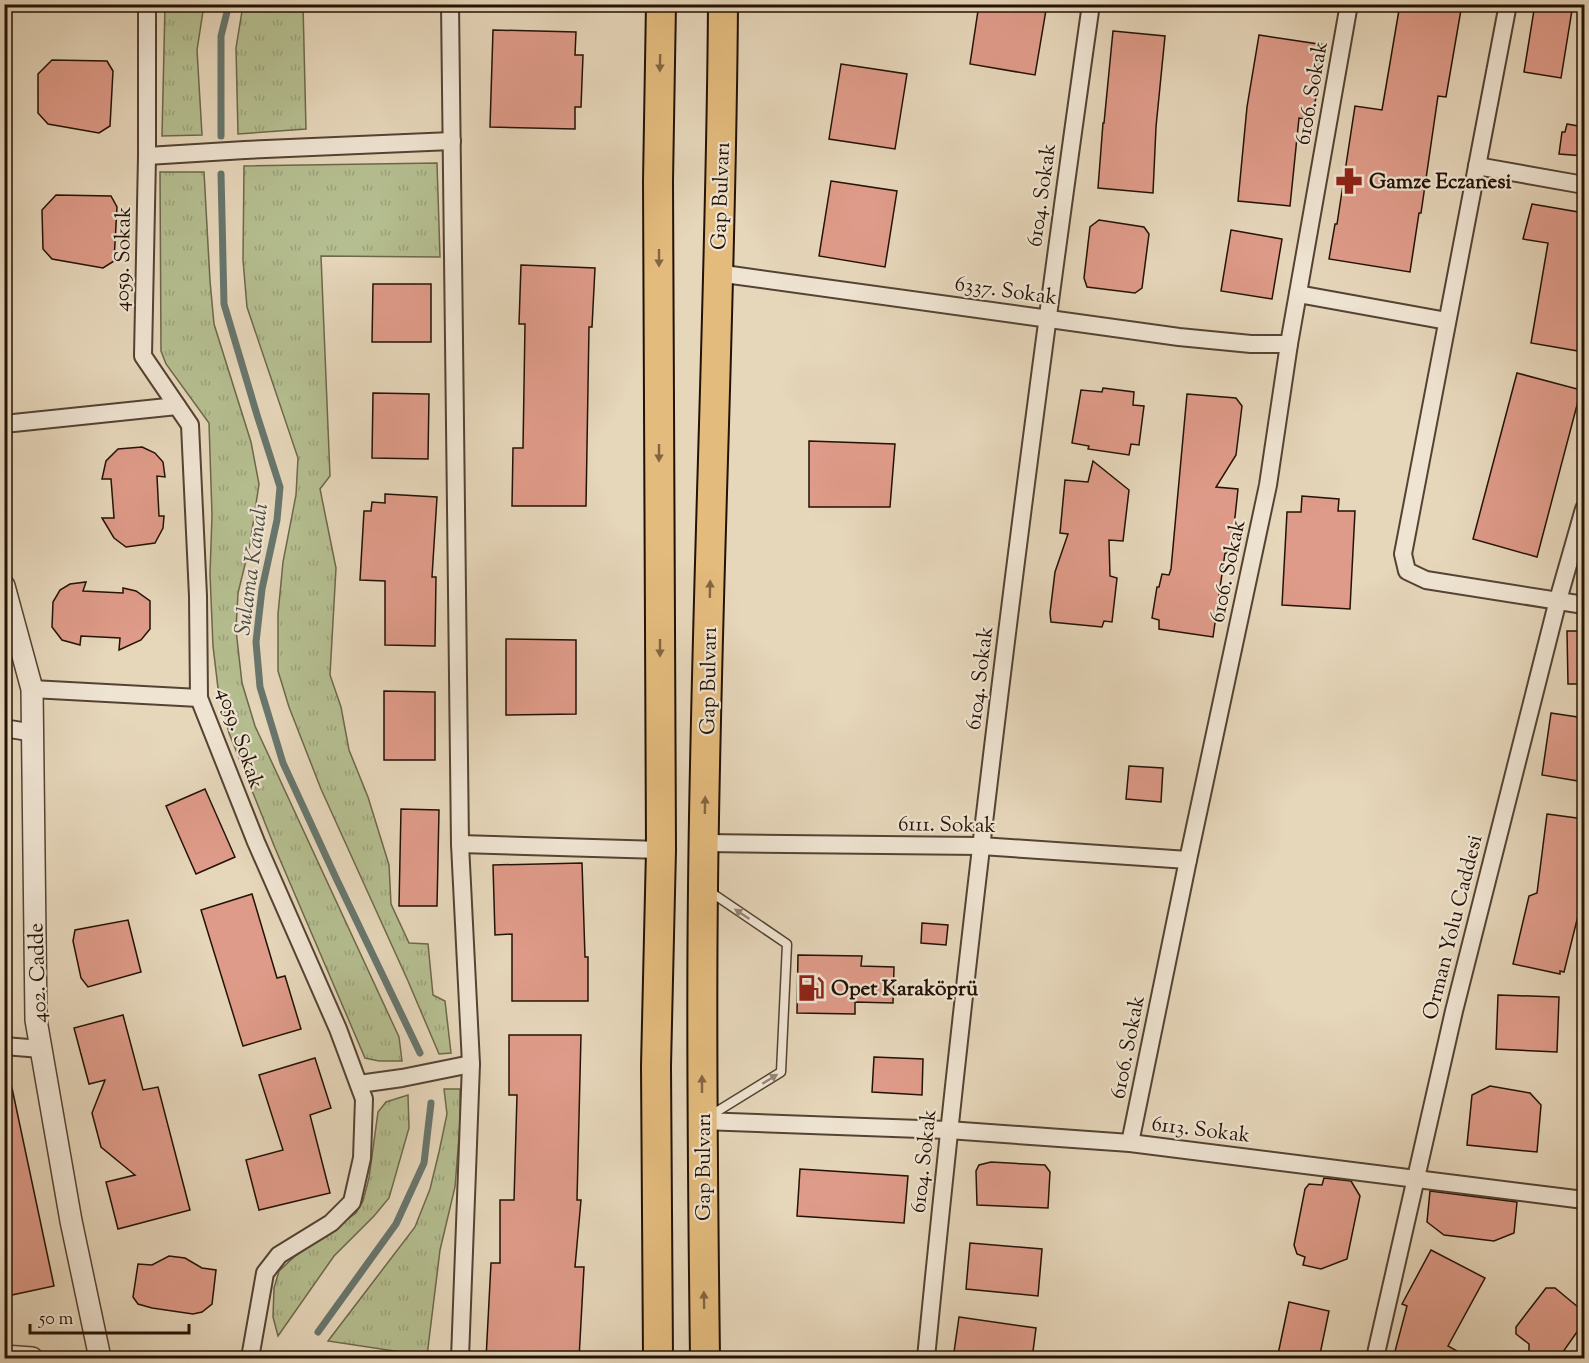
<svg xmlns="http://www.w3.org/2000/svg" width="1589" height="1363" viewBox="0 0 1589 1363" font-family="'Sorts Mill Goudy',serif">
<defs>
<pattern id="grass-tufts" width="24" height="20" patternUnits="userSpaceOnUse" patternTransform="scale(1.5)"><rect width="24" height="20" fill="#b5be90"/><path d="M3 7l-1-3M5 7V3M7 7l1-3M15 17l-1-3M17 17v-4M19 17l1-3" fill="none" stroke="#9ba27b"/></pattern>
</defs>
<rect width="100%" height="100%" fill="#e6d6ba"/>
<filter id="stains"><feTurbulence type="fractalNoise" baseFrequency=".00333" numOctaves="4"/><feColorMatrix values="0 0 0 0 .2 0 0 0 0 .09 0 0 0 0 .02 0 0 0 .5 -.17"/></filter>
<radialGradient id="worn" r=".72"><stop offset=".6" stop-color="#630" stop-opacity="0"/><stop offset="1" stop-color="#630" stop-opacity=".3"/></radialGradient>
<g fill="url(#grass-tufts)" stroke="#6c684a" stroke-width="1.5">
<polygon points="165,5 204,5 197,50 202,135 162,136"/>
<polygon points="243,5 303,5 306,129 238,134 236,48"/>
<polygon points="437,163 440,257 321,256 330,476 320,489 336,568 330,675 341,707 349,750 368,797 389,865 391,904 409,943 428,944 433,995 445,1001 451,1053 439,1054 408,981 321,789 289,707 278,671 278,614 283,562 296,495 298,458 247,307 243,260 244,166"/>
<polygon points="160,172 204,172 210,281 214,324 251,442 259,484 250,544 238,593 236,630 242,683 255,726 399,1037 402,1061 379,1061 365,1058 275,848 229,733 218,688 213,646 210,574 212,515 209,423 166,364 161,351"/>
<polygon points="444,1089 460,1089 460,1124 455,1187 440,1250 427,1356 328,1341 415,1227 430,1189 439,1152 447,1114"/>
<polygon points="408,1095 409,1128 389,1198 374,1216 334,1256 278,1336 273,1317 274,1288 279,1271 294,1257 356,1213 363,1201 369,1178 378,1112 386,1102"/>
</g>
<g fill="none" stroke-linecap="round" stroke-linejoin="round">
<g stroke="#68766d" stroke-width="7">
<polyline points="221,136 221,36 229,4"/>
<polyline points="221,174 224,304 257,415 280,487 277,520 262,589 256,642 260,687 283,763 336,878 420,1053"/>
<polyline points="318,1332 396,1224 424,1163 431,1103"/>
</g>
</g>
<g fill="#df9b89" stroke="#231205" stroke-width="1.5">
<polygon points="979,4 1047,4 1035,75 970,64"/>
<polygon points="1400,4 1462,4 1446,97 1438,96 1421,213 1419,213 1410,272 1329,259 1335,224 1337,224 1355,106 1382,110"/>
<polygon points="1535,4 1573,4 1561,78 1524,72"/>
<polygon points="493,30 576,32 575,55 583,55 581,107 575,107 575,129 490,127"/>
<polygon points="1113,31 1165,36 1156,127 1153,193 1098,188 1103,123 1104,123"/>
<polygon points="1259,35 1325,45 1312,120 1299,118 1290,206 1238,201 1247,107"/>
<polygon points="52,60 107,61 113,71 110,126 99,133 48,124 38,113 38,74"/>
<polygon points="841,64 907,74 895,149 829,139"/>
<polygon points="1567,124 1584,127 1584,156 1559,154 1562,132 1565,132"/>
<polygon points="831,181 897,191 885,267 819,256"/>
<polygon points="56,195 111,196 117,207 114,261 103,268 52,259 43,249 42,210"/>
<polygon points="1532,204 1584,213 1584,352 1531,343 1548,243 1523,239"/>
<polygon points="1099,220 1144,227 1149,234 1142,288 1135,293 1087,287 1084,278 1090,227"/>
<polygon points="1231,230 1282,239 1272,299 1221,291"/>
<polygon points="521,265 595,268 592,327 589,327 586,506 512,506 513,448 523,448 525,324 519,324"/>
<polygon points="373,284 431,284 431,342 372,342"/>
<polygon points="1517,373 1581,390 1537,557 1473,539"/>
<polygon points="1103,388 1134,392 1133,405 1144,406 1139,445 1131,444 1129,455 1088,449 1089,446 1072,443 1081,390 1102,392"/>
<polygon points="373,393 429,394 428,459 372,458"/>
<polygon points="1187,394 1236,398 1242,406 1236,455 1216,487 1238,489 1231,554 1225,553 1213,637 1159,629 1159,620 1152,618 1157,587 1159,587 1162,574 1169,575 1171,569"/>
<polygon points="809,441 895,444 890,507 809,507"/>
<polygon points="142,447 155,453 163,462 165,477 157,476 159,516 164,516 163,528 155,543 126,547 114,538 102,518 114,518 111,479 102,479 106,461 118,449"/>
<polygon points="1093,461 1129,490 1123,541 1109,540 1110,576 1117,578 1112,622 1104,621 1102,627 1051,622 1050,613 1055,572 1068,534 1060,533 1065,480 1088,482"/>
<polygon points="385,494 437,497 432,577 436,577 435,646 385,645 385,581 360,580 364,511 371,511 372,502 385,503"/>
<polygon points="1302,496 1339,499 1338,511 1355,511 1350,609 1282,605 1287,512 1301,512"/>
<polygon points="86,582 83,591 123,593 123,588 136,591 150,601 150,629 141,640 119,650 120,638 81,636 80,645 62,640 52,627 53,602 60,590 70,584"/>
<polygon points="1567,631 1584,631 1584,684 1568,684"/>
<polygon points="506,639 576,640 576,714 506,715"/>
<polygon points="384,691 435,692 435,760 384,760"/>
<polygon points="1551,713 1584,718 1584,782 1542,775"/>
<polygon points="1129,766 1163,768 1161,802 1126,799"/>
<polygon points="205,789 235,857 196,874 166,806"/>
<polygon points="401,809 439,810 437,906 399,906"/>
<polygon points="1547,814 1584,819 1584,892 1564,972 1560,971 1560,974 1513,964 1529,896 1537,893"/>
<polygon points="582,863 585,957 588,957 588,1001 512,1001 512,934 495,935 493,865"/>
<polygon points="252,894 277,978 285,976 301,1029 243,1046 201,910"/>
<polygon points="128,920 141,972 88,987 81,978 73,941 75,930"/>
<polygon points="922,923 948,925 946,945 921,943"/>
<polygon points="798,955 862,956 861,966 894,967 893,1003 855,1002 855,1014 797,1013"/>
<polygon points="1498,995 1559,997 1557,1052 1496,1049"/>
<polygon points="123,1015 143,1090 158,1087 190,1210 118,1229 106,1182 135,1175 101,1147 92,1113 105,1080 89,1084 74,1028"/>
<polygon points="509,1035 581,1035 577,1200 581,1200 575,1267 584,1267 579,1359 486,1359 491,1263 500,1263 500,1200 514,1200 517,1095 509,1095"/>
<polygon points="874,1057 923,1059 922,1095 872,1092"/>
<polygon points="315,1058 331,1108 310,1115 330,1193 259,1210 246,1160 283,1150 259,1075"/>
<polygon points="1490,1086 1530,1093 1541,1105 1537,1152 1467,1145 1472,1095"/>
<polygon points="12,1088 54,1286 7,1296 4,1284 4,1089"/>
<polygon points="991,1162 1045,1165 1050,1172 1048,1208 977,1205 976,1171 979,1165"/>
<polygon points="800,1169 908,1176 904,1223 797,1216"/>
<polygon points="1324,1178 1351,1181 1360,1196 1347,1259 1321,1269 1303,1265 1305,1257 1297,1254 1294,1245 1305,1189 1309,1184 1322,1185"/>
<polygon points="1430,1191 1517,1202 1514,1233 1494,1241 1444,1235 1427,1222"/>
<polygon points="970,1243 1042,1249 1038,1296 966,1289"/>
<polygon points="1431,1250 1485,1278 1448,1346 1471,1359 1393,1359 1407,1306 1402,1304"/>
<polygon points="169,1256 185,1258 202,1268 216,1270 212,1304 202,1312 193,1314 152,1308 138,1304 133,1297 138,1264 152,1265"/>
<polygon points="1546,1288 1555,1288 1584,1312 1584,1322 1558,1359 1539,1359 1529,1352 1529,1344 1516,1334 1516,1327"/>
<polygon points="1289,1302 1329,1311 1319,1359 1277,1359"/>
<polygon points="959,1317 1036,1328 1032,1359 953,1359"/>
</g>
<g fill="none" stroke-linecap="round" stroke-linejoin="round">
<defs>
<polyline id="service" points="708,1117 781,1072 787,944 709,891"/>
<g id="minor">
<polyline points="147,4 147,156 143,356 190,425 198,596 199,698 256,842 338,1029 364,1099 362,1158 352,1202 331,1223 279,1255 265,1273 250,1358"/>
<polyline points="450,4 460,844 471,1064 460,1358"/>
<polyline points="1508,4 1403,554 1407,571 1426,580 1584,605"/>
<polyline points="147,156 245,150 452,141"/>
<polyline points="1477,166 1584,185"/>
<polyline points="717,273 1179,337 1251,344 1289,344"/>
<polyline points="1298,294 1447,321"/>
<polyline points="4,424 177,406"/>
<polyline points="32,689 199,698"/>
<polyline points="4,728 34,733"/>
<polyline points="704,843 981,846 1188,860"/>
<polyline points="460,844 661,850"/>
<polyline points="4,1046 41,1049"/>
<polyline points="359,1084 402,1078 471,1064"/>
<polyline points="702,1121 948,1130 1130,1143 1584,1200"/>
<polyline points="1130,1143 1188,860 1268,485 1289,344 1349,4"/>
<path d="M926,1358C970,906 1027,455 1091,4"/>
<polyline points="1375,1358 1454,1011 1558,600 1584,509"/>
</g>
<g id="tertiary">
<polyline points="4,586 32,689 36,1020 71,1221 100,1358"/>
<polyline points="4,1356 32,1358"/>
</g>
<g id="trunk">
<polyline points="658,1358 656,1066 661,850 658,181 661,4"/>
<path d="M705,1358C703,1202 701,1045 703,889C706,594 721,299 723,4"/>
</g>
</defs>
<use href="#service" stroke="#544332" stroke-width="11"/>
<use href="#minor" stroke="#544332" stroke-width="20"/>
<use href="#tertiary" stroke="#544332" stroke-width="24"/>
<use href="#trunk" stroke="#231205" stroke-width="32"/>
<use href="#service" stroke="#efe4d2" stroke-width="8"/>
<use href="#minor" stroke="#efe4d2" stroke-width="16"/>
<use href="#tertiary" stroke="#efe4d2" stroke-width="21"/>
<use href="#trunk" stroke="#e3bb7d" stroke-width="28"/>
</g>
<defs><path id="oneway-solid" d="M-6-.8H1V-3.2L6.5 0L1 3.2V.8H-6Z" transform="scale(1.5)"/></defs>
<g fill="#836641">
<use href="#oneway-solid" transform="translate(660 63) rotate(91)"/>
<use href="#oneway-solid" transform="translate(659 258) rotate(90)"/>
<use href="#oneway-solid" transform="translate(659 453) rotate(90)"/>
<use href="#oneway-solid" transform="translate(710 589) rotate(-89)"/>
<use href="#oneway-solid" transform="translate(660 648) rotate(90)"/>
<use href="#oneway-solid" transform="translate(705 805) rotate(-89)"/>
<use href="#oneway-solid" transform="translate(702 1084) rotate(-90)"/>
<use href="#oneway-solid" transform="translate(704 1300) rotate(-91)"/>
</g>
<g fill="#938676">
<use href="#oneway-solid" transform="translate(742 914) rotate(-146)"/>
<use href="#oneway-solid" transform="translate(770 1079) rotate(-32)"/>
</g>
<defs>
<symbol id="pharmacy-bare" viewBox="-9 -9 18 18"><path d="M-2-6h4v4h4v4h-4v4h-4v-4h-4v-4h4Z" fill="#8f2418" stroke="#efe4d2" stroke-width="2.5" paint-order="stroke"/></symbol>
<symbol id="fuel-bare" viewBox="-9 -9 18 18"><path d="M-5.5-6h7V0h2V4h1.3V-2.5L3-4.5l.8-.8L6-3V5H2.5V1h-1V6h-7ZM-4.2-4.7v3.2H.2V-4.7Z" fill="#8f2418" stroke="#efe4d2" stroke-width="2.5" paint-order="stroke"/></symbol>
</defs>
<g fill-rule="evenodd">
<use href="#pharmacy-bare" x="1330" y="162" width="38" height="38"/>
<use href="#fuel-bare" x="792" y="969" width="38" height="38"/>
</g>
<g text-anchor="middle" stroke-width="4.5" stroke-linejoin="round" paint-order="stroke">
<g font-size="21" fill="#231205" stroke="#efe4d2">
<text transform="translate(1311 93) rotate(-80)" y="7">6106. Sokak</text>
<text transform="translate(1041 195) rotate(-82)" y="7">6104. Sokak</text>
<text transform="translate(720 196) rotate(-88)" y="7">Gap Bulvarı</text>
<text transform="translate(122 259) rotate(-89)" y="7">4059. Sokak</text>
<text transform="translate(1006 290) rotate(8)" y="7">6337. Sokak</text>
<text transform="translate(1227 571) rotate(-78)" y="7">6106. Sokak</text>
<text transform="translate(979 678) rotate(-83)" y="7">6104. Sokak</text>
<text transform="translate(708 681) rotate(-89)" y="7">Gap Bulvarı</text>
<text transform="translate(241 738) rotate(71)" y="7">4059. Sokak</text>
<text transform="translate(947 824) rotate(1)" y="7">6111. Sokak</text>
<text transform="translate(1452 927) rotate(-76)" y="7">Orman Yolu Caddesi</text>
<text transform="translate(37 973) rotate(-92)" y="7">402. Cadde</text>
<text transform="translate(1127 1047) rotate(-79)" y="7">6106. Sokak</text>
<text transform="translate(1201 1129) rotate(7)" y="7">6113. Sokak</text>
<text transform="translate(923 1161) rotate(-84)" y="7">6104. Sokak</text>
<text transform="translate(703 1167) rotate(-90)" y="7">Gap Bulvarı</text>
</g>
<g font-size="21" font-weight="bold" fill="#231205" stroke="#efe4d2" text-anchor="start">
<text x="1369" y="188">Gamze Eczanesi</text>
<text x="831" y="995">Opet Karaköprü</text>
</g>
<g font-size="22" font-style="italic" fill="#4b4c42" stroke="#efe4d2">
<text transform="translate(250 569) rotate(-82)" y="8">Sulama Kanalı</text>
</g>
</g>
<rect width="1589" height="1363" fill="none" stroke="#e6d6ba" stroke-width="24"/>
<rect x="6" y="6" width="1577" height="1351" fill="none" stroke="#231205" stroke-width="3"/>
<rect x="12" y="12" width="1565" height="1339" fill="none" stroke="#231205" stroke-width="1.5"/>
<path d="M30 1324v9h159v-9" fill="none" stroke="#231205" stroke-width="3"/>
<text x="39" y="1324" font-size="18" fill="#231205" stroke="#efe4d2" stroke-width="4.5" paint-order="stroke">50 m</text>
<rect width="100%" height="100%" filter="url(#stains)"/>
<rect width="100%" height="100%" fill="url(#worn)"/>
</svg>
